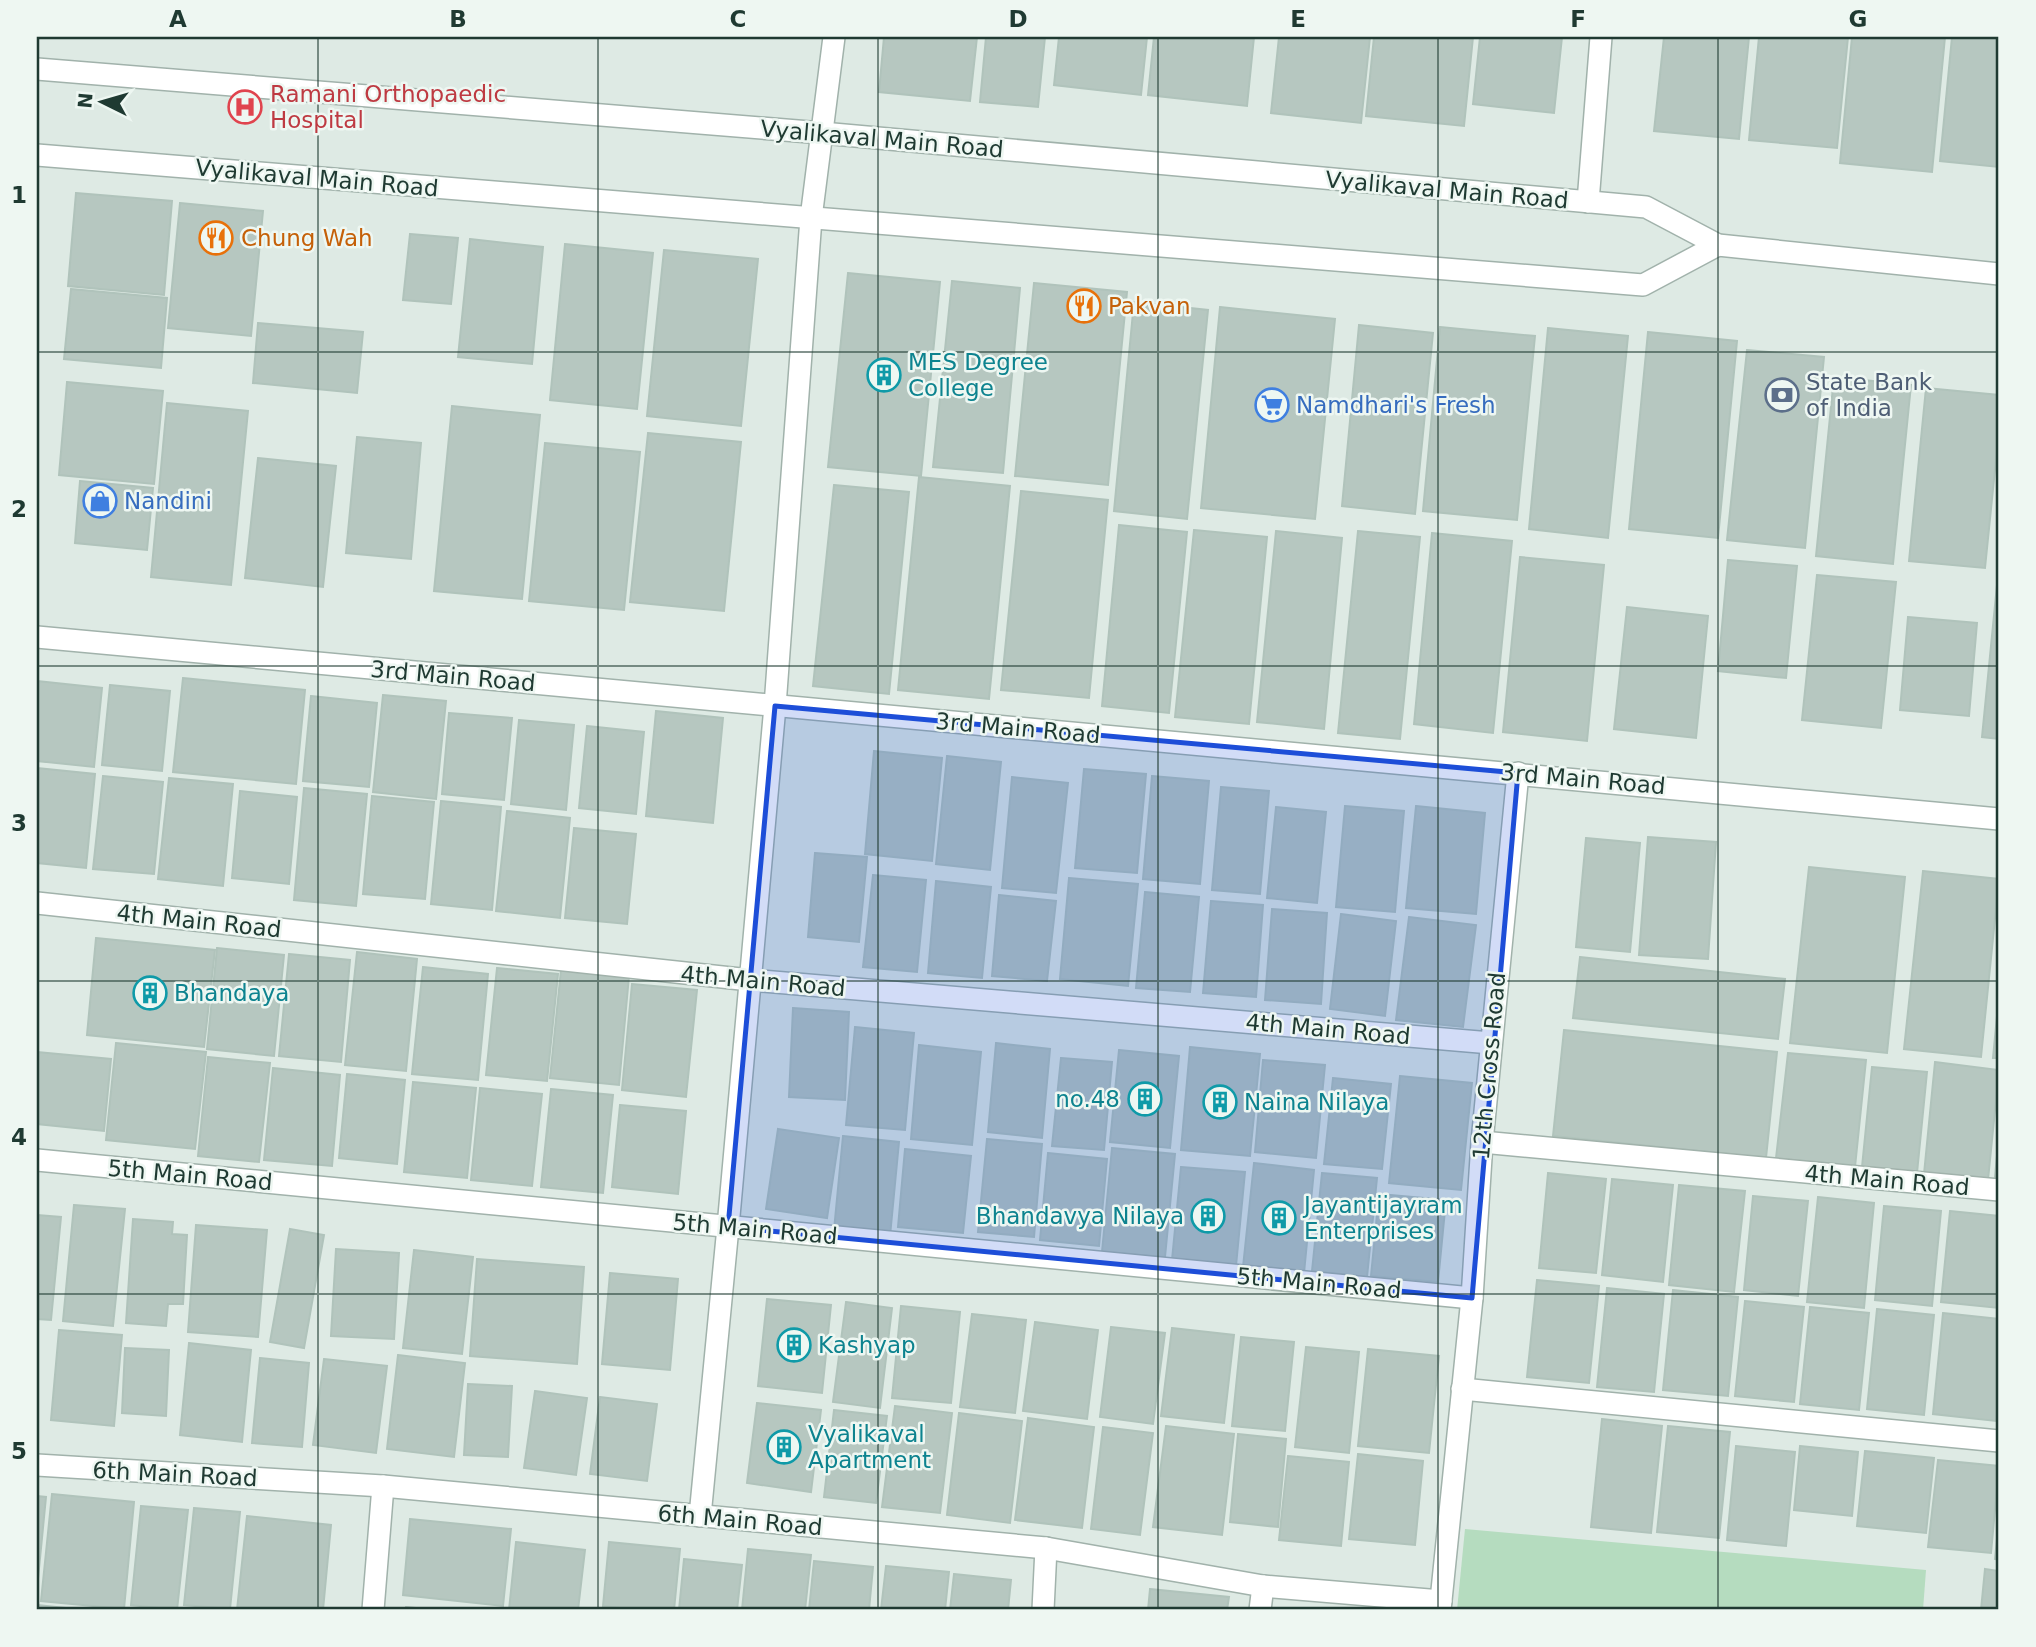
<svg xmlns="http://www.w3.org/2000/svg" width="2036" height="1647" viewBox="0 0 2036 1647" font-family="'DejaVu Sans',sans-serif">
<rect width="100%" height="100%" fill="#deeae4"/>
<polygon fill="#b5dcbf" points="1465,1529 1926,1570 1923,1610 1457,1610"/>
<g fill="#b6c7c0" stroke="#b0c3bb" stroke-width="2">
<polygon points="884,37 977,37 970,101 879,92"/>
<polygon points="986,37 1045,37 1038,107 980,102"/>
<polygon points="1059,37 1147,37 1141,95 1054,85"/>
<polygon points="1154,37 1254,37 1247,106 1148,95"/>
<polygon points="1279,37 1370,37 1361,123 1271,113"/>
<polygon points="1374,37 1473,37 1464,126 1366,116"/>
<polygon points="1480,37 1562,37 1554,113 1473,104"/>
<polygon points="1664,37 1749,37 1739,139 1654,131"/>
<polygon points="1759,37 1848,37 1837,148 1749,140"/>
<polygon points="1852,37 1945,37 1932,172 1840,163"/>
<polygon points="1952,37 1999,37 1999,167 1940,161"/>
<polygon points="76,193 172,201 164,295 68,286"/>
<polygon points="180,203 263,211 251,336 168,328"/>
<polygon points="410,234 458,238 451,304 403,300"/>
<polygon points="470,239 543,247 532,364 458,357"/>
<polygon points="565,244 653,253 637,409 550,400"/>
<polygon points="664,250 758,259 741,426 647,416"/>
<polygon points="848,273 940,282 921,476 828,467"/>
<polygon points="952,281 1020,288 1003,473 933,467"/>
<polygon points="1034,283 1127,292 1108,485 1015,476"/>
<polygon points="71,289 167,298 161,368 64,359"/>
<polygon points="1134,302 1208,310 1187,519 1114,511"/>
<polygon points="1220,307 1335,319 1315,519 1201,508"/>
<polygon points="258,323 363,332 357,393 253,383"/>
<polygon points="1359,325 1433,333 1415,514 1342,506"/>
<polygon points="1440,327 1535,336 1517,520 1423,511"/>
<polygon points="1548,328 1628,336 1608,538 1529,529"/>
<polygon points="1648,332 1737,341 1718,538 1629,529"/>
<polygon points="1747,350 1824,357 1805,548 1727,540"/>
<polygon points="1834,377 1911,385 1893,564 1816,556"/>
<polygon points="67,382 163,391 154,484 59,475"/>
<polygon points="1926,388 1999,395 1999,430 1985,568 1909,561"/>
<polygon points="167,403 248,411 231,585 151,577"/>
<polygon points="452,406 540,415 522,599 434,591"/>
<polygon points="648,433 741,442 724,611 630,602"/>
<polygon points="357,437 421,443 411,559 346,553"/>
<polygon points="545,443 640,452 624,610 529,601"/>
<polygon points="258,458 336,466 323,587 245,578"/>
<polygon points="919,477 1010,486 989,699 898,690"/>
<polygon points="80,481 153,488 147,550 75,543"/>
<polygon points="834,485 909,492 889,694 813,686"/>
<polygon points="1021,491 1108,500 1089,698 1001,690"/>
<polygon points="1119,525 1187,532 1169,713 1102,706"/>
<polygon points="1194,530 1267,537 1249,724 1175,717"/>
<polygon points="1276,531 1342,538 1324,729 1257,722"/>
<polygon points="1358,531 1420,537 1400,739 1338,733"/>
<polygon points="1432,533 1512,541 1493,733 1414,724"/>
<polygon points="1520,557 1604,565 1587,741 1503,732"/>
<polygon points="1728,560 1797,566 1786,678 1718,671"/>
<polygon points="1817,575 1896,582 1881,728 1802,720"/>
<polygon points="1997,585 1999,586 1999,739 1982,737"/>
<polygon points="1627,607 1708,616 1696,738 1614,729"/>
<polygon points="1908,617 1977,623 1969,716 1900,710"/>
<polygon points="183,678 305,690 296,784 173,772"/>
<polygon points="37,681 102,688 94,767 37,761"/>
<polygon points="110,685 170,691 162,771 102,765"/>
<polygon points="383,695 446,701 436,799 373,792"/>
<polygon points="311,696 377,703 369,787 303,781"/>
<polygon points="656,711 723,718 713,823 646,816"/>
<polygon points="449,713 512,718 504,800 442,794"/>
<polygon points="519,720 574,725 566,810 511,804"/>
<polygon points="587,726 644,732 636,814 579,808"/>
<polygon points="874,751 942,758 932,861 865,854"/>
<polygon points="947,756 1001,762 990,870 936,864"/>
<polygon points="37,768 95,774 86,868 37,863"/>
<polygon points="1084,769 1146,774 1137,873 1075,868"/>
<polygon points="103,776 163,782 154,874 93,869"/>
<polygon points="1152,776 1209,781 1200,884 1143,879"/>
<polygon points="1012,777 1068,783 1056,893 1002,888"/>
<polygon points="169,778 233,784 223,886 158,879"/>
<polygon points="1221,787 1269,791 1260,894 1212,890"/>
<polygon points="304,788 367,794 356,906 294,900"/>
<polygon points="240,791 297,797 289,884 232,878"/>
<polygon points="372,796 434,802 425,899 363,894"/>
<polygon points="441,801 501,807 492,910 431,904"/>
<polygon points="1345,806 1404,811 1395,912 1336,907"/>
<polygon points="1416,806 1485,813 1476,914 1406,908"/>
<polygon points="1276,807 1326,812 1317,903 1267,898"/>
<polygon points="507,811 570,818 560,918 496,911"/>
<polygon points="574,828 636,834 627,924 565,918"/>
<polygon points="1648,837 1716,842 1708,959 1639,955"/>
<polygon points="1586,838 1640,843 1630,952 1576,947"/>
<polygon points="815,853 867,857 859,942 808,937"/>
<polygon points="1809,867 1905,877 1887,1053 1790,1043"/>
<polygon points="1923,871 1999,879 1981,1057 1904,1049"/>
<polygon points="873,875 926,880 917,972 863,967"/>
<polygon points="1069,878 1138,884 1128,986 1060,979"/>
<polygon points="936,881 991,887 982,978 928,973"/>
<polygon points="1145,892 1199,897 1190,992 1136,988"/>
<polygon points="999,895 1056,901 1047,981 992,976"/>
<polygon points="1211,901 1263,905 1256,997 1203,993"/>
<polygon points="1272,909 1327,913 1321,1004 1265,1000"/>
<polygon points="1341,914 1396,921 1385,1016 1330,1009"/>
<polygon points="1409,917 1476,925 1463,1027 1396,1020"/>
<polygon points="96,938 215,950 204,1047 87,1035"/>
<polygon points="217,948 284,955 274,1056 207,1049"/>
<polygon points="357,952 417,959 406,1071 345,1065"/>
<polygon points="289,954 350,960 341,1062 279,1056"/>
<polygon points="1580,957 1785,979 1778,1039 1573,1018"/>
<polygon points="423,967 488,974 478,1080 412,1074"/>
<polygon points="497,968 558,974 547,1081 486,1075"/>
<polygon points="561,970 629,976 619,1085 550,1078"/>
<polygon points="632,984 697,990 686,1097 622,1090"/>
<polygon points="1999,995 1999,1058 1993,1058"/>
<polygon points="793,1008 849,1012 845,1100 789,1097"/>
<polygon points="855,1027 914,1033 905,1130 846,1125"/>
<polygon points="1564,1030 1777,1052 1766,1158 1553,1136"/>
<polygon points="116,1043 206,1052 195,1149 106,1140"/>
<polygon points="996,1043 1050,1049 1042,1138 988,1132"/>
<polygon points="919,1045 981,1052 972,1145 911,1139"/>
<polygon points="1190,1047 1260,1054 1250,1156 1181,1150"/>
<polygon points="1119,1050 1179,1056 1170,1148 1110,1142"/>
<polygon points="37,1052 111,1059 104,1131 37,1124"/>
<polygon points="1788,1053 1866,1060 1855,1167 1776,1158"/>
<polygon points="208,1057 270,1063 259,1162 198,1156"/>
<polygon points="1061,1058 1112,1062 1104,1150 1052,1146"/>
<polygon points="1263,1060 1325,1065 1316,1158 1255,1152"/>
<polygon points="1935,1062 1999,1070 1988,1180 1924,1174"/>
<polygon points="1872,1067 1927,1072 1917,1173 1862,1167"/>
<polygon points="273,1068 340,1075 332,1166 264,1160"/>
<polygon points="347,1074 405,1080 397,1164 339,1158"/>
<polygon points="1400,1076 1472,1083 1461,1190 1389,1183"/>
<polygon points="1333,1078 1391,1084 1382,1169 1324,1164"/>
<polygon points="413,1082 476,1088 467,1178 404,1172"/>
<polygon points="480,1088 542,1094 532,1186 471,1180"/>
<polygon points="551,1089 613,1095 603,1193 541,1187"/>
<polygon points="620,1105 686,1111 678,1194 612,1187"/>
<polygon points="778,1129 839,1138 827,1218 766,1209"/>
<polygon points="1999,1134 1999,1178 1995,1177"/>
<polygon points="843,1136 899,1142 890,1236 834,1230"/>
<polygon points="987,1139 1042,1144 1034,1237 978,1232"/>
<polygon points="1112,1148 1175,1154 1165,1257 1102,1252"/>
<polygon points="905,1149 971,1156 963,1233 898,1227"/>
<polygon points="1048,1153 1107,1159 1099,1246 1040,1240"/>
<polygon points="1254,1163 1314,1170 1304,1273 1243,1267"/>
<polygon points="1181,1167 1245,1172 1236,1266 1172,1260"/>
<polygon points="1322,1173 1377,1178 1367,1277 1312,1271"/>
<polygon points="1548,1173 1606,1179 1596,1273 1539,1268"/>
<polygon points="1612,1179 1673,1185 1663,1282 1602,1275"/>
<polygon points="1679,1185 1745,1191 1734,1292 1669,1285"/>
<polygon points="1379,1194 1446,1200 1438,1282 1371,1276"/>
<polygon points="1753,1196 1808,1201 1798,1296 1744,1290"/>
<polygon points="1818,1197 1874,1203 1864,1308 1807,1302"/>
<polygon points="74,1205 125,1209 113,1326 63,1321"/>
<polygon points="1884,1206 1941,1211 1932,1306 1875,1300"/>
<polygon points="1950,1211 1999,1216 1999,1308 1941,1302"/>
<polygon points="37,1215 61,1217 51,1320 37,1319"/>
<polygon points="133,1219 173,1222 172,1234 187,1235 183,1304 168,1304 166,1326 126,1323"/>
<polygon points="196,1225 267,1230 258,1337 188,1332"/>
<polygon points="290,1229 324,1235 304,1348 270,1342"/>
<polygon points="336,1249 399,1253 394,1339 331,1336"/>
<polygon points="414,1250 473,1257 462,1354 403,1348"/>
<polygon points="477,1259 584,1267 577,1364 470,1356"/>
<polygon points="610,1273 678,1279 670,1370 602,1364"/>
<polygon points="1537,1280 1599,1286 1589,1383 1527,1377"/>
<polygon points="1607,1288 1664,1294 1654,1392 1597,1387"/>
<polygon points="1673,1290 1738,1297 1728,1396 1663,1390"/>
<polygon points="767,1299 831,1305 822,1393 758,1386"/>
<polygon points="1745,1301 1804,1307 1794,1402 1735,1396"/>
<polygon points="846,1302 892,1308 880,1408 833,1402"/>
<polygon points="901,1306 960,1312 951,1403 892,1398"/>
<polygon points="1810,1307 1869,1313 1859,1410 1800,1404"/>
<polygon points="1877,1309 1934,1315 1924,1415 1867,1409"/>
<polygon points="1943,1313 1999,1319 1999,1392 1996,1421 1933,1414"/>
<polygon points="972,1314 1026,1320 1015,1413 960,1407"/>
<polygon points="1035,1322 1098,1330 1087,1419 1023,1411"/>
<polygon points="1111,1327 1165,1333 1153,1424 1100,1417"/>
<polygon points="1172,1328 1234,1335 1224,1423 1161,1416"/>
<polygon points="59,1330 122,1335 114,1426 51,1420"/>
<polygon points="1241,1337 1294,1342 1285,1431 1232,1426"/>
<polygon points="189,1343 251,1350 242,1442 180,1435"/>
<polygon points="1306,1347 1359,1352 1349,1453 1295,1447"/>
<polygon points="125,1348 169,1350 166,1416 122,1413"/>
<polygon points="1368,1349 1439,1356 1429,1453 1358,1446"/>
<polygon points="398,1355 465,1363 454,1457 387,1449"/>
<polygon points="260,1358 309,1363 302,1447 252,1443"/>
<polygon points="324,1359 387,1366 376,1453 313,1445"/>
<polygon points="468,1384 512,1386 508,1457 464,1455"/>
<polygon points="535,1391 587,1398 576,1475 524,1468"/>
<polygon points="600,1397 657,1404 647,1481 590,1474"/>
<polygon points="757,1403 821,1410 811,1492 747,1483"/>
<polygon points="895,1406 952,1413 940,1513 882,1507"/>
<polygon points="834,1410 887,1416 876,1503 824,1497"/>
<polygon points="959,1413 1022,1421 1010,1523 947,1515"/>
<polygon points="1028,1418 1094,1427 1082,1528 1015,1520"/>
<polygon points="1602,1419 1662,1426 1651,1533 1591,1527"/>
<polygon points="1166,1426 1234,1434 1222,1535 1153,1527"/>
<polygon points="1668,1426 1730,1432 1719,1538 1657,1532"/>
<polygon points="1103,1427 1153,1433 1140,1535 1091,1529"/>
<polygon points="1238,1434 1286,1439 1278,1527 1230,1522"/>
<polygon points="1736,1446 1795,1452 1786,1546 1727,1540"/>
<polygon points="1800,1446 1858,1452 1852,1516 1794,1510"/>
<polygon points="1865,1451 1934,1458 1926,1533 1857,1526"/>
<polygon points="1358,1454 1423,1461 1415,1545 1349,1539"/>
<polygon points="1288,1456 1349,1462 1341,1546 1279,1540"/>
<polygon points="1938,1460 1999,1466 1991,1553 1928,1547"/>
<polygon points="52,1494 134,1502 124,1609 41,1601"/>
<polygon points="37,1496 46,1497 37,1589"/>
<polygon points="141,1506 188,1510 177,1610 131,1605"/>
<polygon points="194,1508 240,1512 230,1609 184,1605"/>
<polygon points="247,1516 331,1525 323,1610 237,1610"/>
<polygon points="1999,1518 1999,1560 1995,1559"/>
<polygon points="410,1519 511,1529 503,1606 403,1595"/>
<polygon points="516,1542 585,1550 578,1610 509,1610"/>
<polygon points="609,1542 680,1549 674,1610 637,1610 603,1606"/>
<polygon points="748,1549 811,1555 805,1610 742,1610"/>
<polygon points="684,1559 742,1565 737,1610 679,1610"/>
<polygon points="814,1561 873,1567 869,1610 809,1610"/>
<polygon points="886,1566 949,1572 945,1610 881,1610"/>
<polygon points="1985,1569 1999,1571 1999,1610 1981,1610"/>
<polygon points="954,1574 1011,1580 1008,1610 950,1610"/>
<polygon points="1150,1589 1229,1597 1227,1610 1148,1610"/>
<polygon points="37,1605 85,1610 37,1610"/>
<polygon points="406,1607 436,1610 405,1610"/>
</g>
<g fill="none" stroke-linecap="round" stroke-linejoin="round">
<defs>
<g id="minor">
<polyline points="37,69 822,133 1646,207 1718,245 1999,274"/>
<polyline points="37,155 1643,285 1718,245"/>
<polyline points="1588,202 1601,37"/>
<polyline points="37,637 1999,819"/>
<polyline points="37,903 750,980 1491,1043"/>
<polyline points="1482,1142 1999,1190"/>
<polyline points="37,1160 1472,1298"/>
<polyline points="1462,1389 1999,1441"/>
<polyline points="37,1465 383,1486 1046,1548 1263,1586 1441,1601"/>
<polyline points="700,1516 728,1227 775,706 811,218 834,37"/>
<polyline points="373,1610 383,1486"/>
<polyline points="1043,1610 1046,1548"/>
<polyline points="1260,1610 1263,1586"/>
<polyline points="1440,1610 1472,1298 1482,1142 1518,773"/>
</g>
</defs>
<use href="#minor" stroke="#a1b2ab" stroke-width="24"/>
<use href="#minor" stroke="#fff" stroke-width="21"/>
</g>
<path fill="#1d4ed8" fill-opacity="0.2" stroke="#1d4ed8" stroke-width="5" stroke-linejoin="round" d="M775,706L1518,773L1472,1298L728,1227Z"/>
<path fill="none" stroke="#1f3a32" stroke-width="2" stroke-opacity="0.55" d="M318,37V1610M598,37V1610M878,37V1610M1158,37V1610M1438,37V1610M1718,37V1610M37,352H1999M37,666H1999M37,981H1999M37,1294H1999"/>
<defs>
<symbol id="hospital-ring" viewBox="-11 -11 22 22"><circle r="9.5" fill="#eef7f2" stroke="#e0444e" stroke-width="1.5"/><path d="M-5-5h3v3.5h4V-5h3V5h-3V1.5h-4V5h-3Z" fill="#e0444e"/></symbol>
<symbol id="restaurant-ring" viewBox="-11 -11 22 22"><circle r="9.5" fill="#eef7f2" stroke="#e8710a" stroke-width="1.5"/><path d="M-5-6h1v4h1v-4h1v4h1v-4h1v5L-1.5 .5V6h-2V.5L-5-1ZM5-6V6H3V1.5H1.5Q1.5-4 5-6Z" fill="#e8710a"/></symbol>
<symbol id="building-ring" viewBox="-11 -11 22 22"><circle r="9.5" fill="#eef7f2" stroke="#0f9aa8" stroke-width="1.5"/><path d="M-4-6H4V6H1V3H-1V6H-4ZM-2.5-4.3h1.7v1.8h-1.7ZM.8-4.3h1.7v1.8H.8ZM-2.5-1h1.7V.8h-1.7ZM.8-1h1.7V.8H.8Z" fill="#0f9aa8"/></symbol>
<symbol id="bank-ring" viewBox="-11 -11 22 22"><circle r="9.5" fill="#eef7f2" stroke="#5c6f8a" stroke-width="1.5"/><path d="M-6-4H6V4H-6ZM0-2.3a2.3 2.3 0 1 0 0 4.6a2.3 2.3 0 1 0 0-4.6Z" fill="#5c6f8a"/></symbol>
<symbol id="supermarket-ring" viewBox="-11 -11 22 22"><circle r="9.5" fill="#eef7f2" stroke="#3f7fe0" stroke-width="1.5"/><path d="M-6-5.5h2.5l.6 2H6L4.5 2H-2.5L-4.4-4H-6ZM-1.5 3.2a1.3 1.3 0 1 0 .1 0ZM3 3.2a1.3 1.3 0 1 0 .1 0Z" fill="#3f7fe0"/></symbol>
<symbol id="shop-ring" viewBox="-11 -11 22 22"><circle r="9.5" fill="#eef7f2" stroke="#3f7fe0" stroke-width="1.5"/><path d="M-5-2.5h2.3a2.7 3.5 0 0 1 5.4 0H5L5.5 6h-11ZM-1.5-2.5h3a1.5 2.3 0 0 0-3 0Z" fill="#3f7fe0"/></symbol>
</defs>
<g fill-rule="evenodd">
<use href="#hospital-ring" x="226" y="88" width="38" height="38"/>
<use href="#restaurant-ring" x="197" y="219" width="38" height="38"/>
<use href="#restaurant-ring" x="1065" y="287" width="38" height="38"/>
<use href="#building-ring" x="865" y="356" width="38" height="38"/>
<use href="#bank-ring" x="1763" y="376" width="38" height="38"/>
<use href="#supermarket-ring" x="1253" y="386" width="38" height="38"/>
<use href="#shop-ring" x="81" y="482" width="38" height="38"/>
<use href="#building-ring" x="131" y="974" width="38" height="38"/>
<use href="#building-ring" x="1126" y="1080" width="38" height="38"/>
<use href="#building-ring" x="1201" y="1083" width="38" height="38"/>
<use href="#building-ring" x="1189" y="1197" width="38" height="38"/>
<use href="#building-ring" x="1260" y="1199" width="38" height="38"/>
<use href="#building-ring" x="775" y="1326" width="38" height="38"/>
<use href="#building-ring" x="765" y="1428" width="38" height="38"/>
</g>
<g text-anchor="middle" stroke-width="5" stroke-linejoin="round" paint-order="stroke">
<g font-size="23" fill="#be3a42" stroke="#eef7f2" text-anchor="start">
<text x="270" y="102">Ramani Orthopaedic<tspan x="270" dy="26">Hospital</tspan></text>
</g>
<g font-size="23" fill="#1f3a32" stroke="#eef7f2">
<text transform="translate(882 139) rotate(5)" y="8">Vyalikaval Main Road</text>
<text transform="translate(317 178) rotate(5)" y="8">Vyalikaval Main Road</text>
<text transform="translate(1447 190) rotate(5)" y="8">Vyalikaval Main Road</text>
<text transform="translate(453 676) rotate(5)" y="8">3rd Main Road</text>
<text transform="translate(1018 728) rotate(5)" y="8">3rd Main Road</text>
<text transform="translate(1583 779) rotate(5)" y="8">3rd Main Road</text>
<text transform="translate(199 921) rotate(6)" y="8">4th Main Road</text>
<text transform="translate(763 981) rotate(5)" y="8">4th Main Road</text>
<text transform="translate(1328 1029) rotate(5)" y="8">4th Main Road</text>
<text transform="translate(1489 1066) rotate(-85)" y="8">12th Cross Road</text>
<text transform="translate(190 1175) rotate(5)" y="8">5th Main Road</text>
<text transform="translate(1887 1180) rotate(5)" y="8">4th Main Road</text>
<text transform="translate(755 1229) rotate(5)" y="8">5th Main Road</text>
<text transform="translate(1319 1283) rotate(5)" y="8">5th Main Road</text>
<text transform="translate(175 1474) rotate(3)" y="8">6th Main Road</text>
<text transform="translate(740 1520) rotate(5)" y="8">6th Main Road</text>
</g>
<g font-size="23" fill="#c56008" stroke="#eef7f2" text-anchor="start">
<text x="241" y="246">Chung Wah</text>
<text x="1108" y="314">Pakvan</text>
</g>
<g font-size="23" fill="#0d838f" stroke="#eef7f2" text-anchor="start">
<text x="908" y="370">MES Degree<tspan x="908" dy="26">College</tspan></text>
<text x="174" y="1001">Bhandaya</text>
<text x="1120" y="1107" text-anchor="end">no.48</text>
<text x="1244" y="1110">Naina Nilaya</text>
<text x="1304" y="1213">Jayantijayram<tspan x="1304" dy="26">Enterprises</tspan></text>
<text x="1184" y="1224" text-anchor="end">Bhandavya Nilaya</text>
<text x="818" y="1353">Kashyap</text>
<text x="808" y="1442">Vyalikaval<tspan x="808" dy="26">Apartment</tspan></text>
</g>
<g font-size="23" fill="#4e5e75" stroke="#eef7f2" text-anchor="start">
<text x="1806" y="390">State Bank<tspan x="1806" dy="26">of India</tspan></text>
</g>
<g font-size="23" fill="#366cbe" stroke="#eef7f2" text-anchor="start">
<text x="1296" y="413">Namdhari's Fresh</text>
<text x="124" y="509">Nandini</text>
</g>
</g>
<rect width="2036" height="1647" fill="none" stroke="#eef7f2" stroke-width="77"/>
<g transform="translate(102 102) rotate(275)" stroke="#eef7f2" stroke-width="5" paint-order="stroke">
<path d="M0-5L12 26L0 18L-12 26Z" fill="#1f3a32"/>
<text y="-10" font-size="19" font-weight="bold" text-anchor="middle" fill="#1f3a32">N</text>
</g>
<rect x="38" y="38" width="1959" height="1570" fill="none" stroke="#1f3a32" stroke-width="2.5"/>
<g font-size="23" text-anchor="middle" font-weight="bold" fill="#1f3a32">
<text x="178" y="27">A</text>
<text x="458" y="27">B</text>
<text x="738" y="27">C</text>
<text x="1018" y="27">D</text>
<text x="1298" y="27">E</text>
<text x="1578" y="27">F</text>
<text x="1858" y="27">G</text>
<text x="19" y="203">1</text>
<text x="19" y="517">2</text>
<text x="19" y="831">3</text>
<text x="19" y="1145">4</text>
<text x="19" y="1459">5</text>
</g>
</svg>
